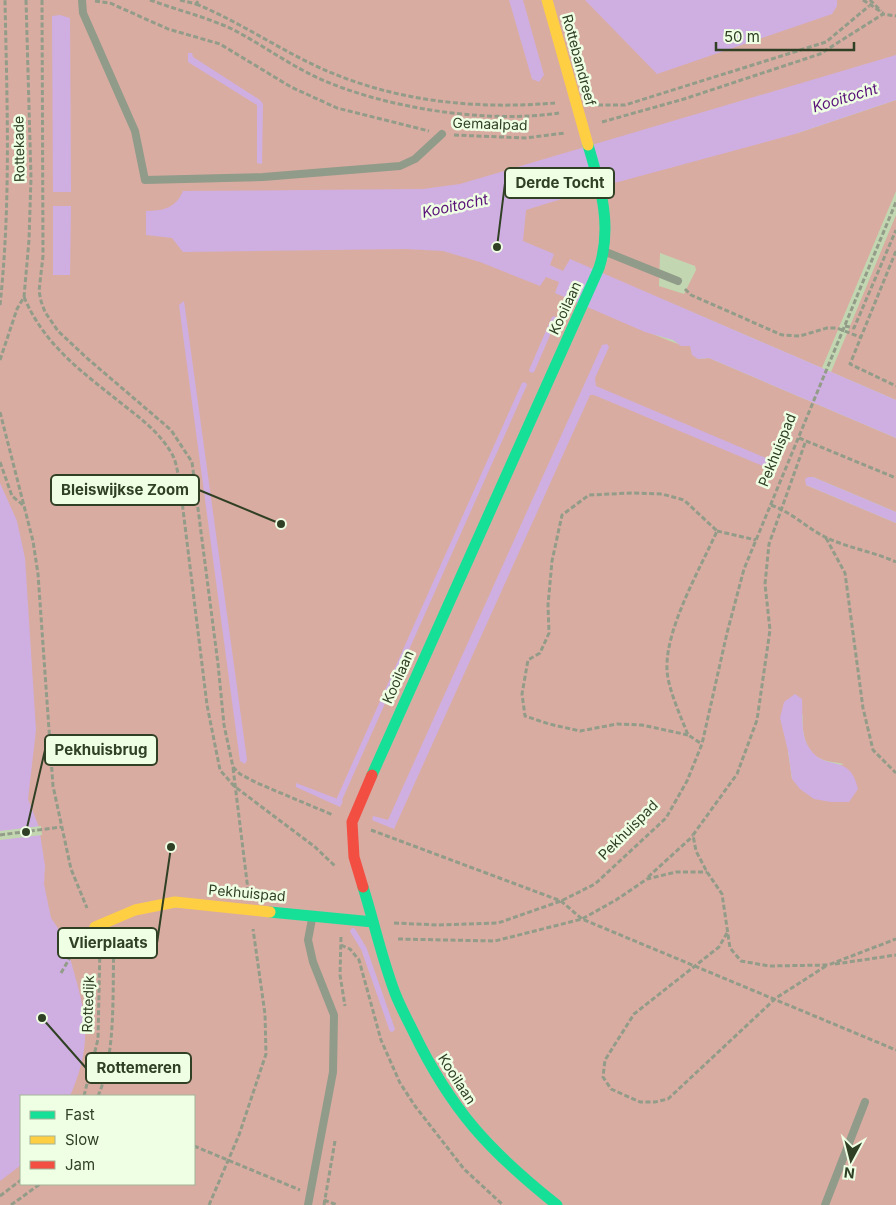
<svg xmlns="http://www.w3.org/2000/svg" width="896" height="1205" viewBox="0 0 896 1205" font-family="Inter,sans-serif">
<rect width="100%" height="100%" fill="#c2d7b1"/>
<g fill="#d9aca2" fill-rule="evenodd">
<path d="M0,0H896V72L795,134L896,100V191L822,368L659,298L650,333C661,337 679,346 690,346L698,359L709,358L896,438V512L813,477L806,485L896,523V1205H0V1143L21,1114V1184H194V1096H34L0,733ZM660,253L695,266L696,270L684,294L659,286ZM803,714C801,728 805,752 819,758C826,762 836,762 844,764L792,779L788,751Z"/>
<polygon points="896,215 896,400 831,372"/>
</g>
<g fill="#cfafe1">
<polygon points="509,0 523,0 544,75 539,82 532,79"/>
<polygon points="585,0 837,0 837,6 832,14 657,74"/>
<polygon points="60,15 70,18 71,192 53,192 52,16"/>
<polygon points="188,53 192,53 193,57 260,100 263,104 262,164 257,163 257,105 188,62"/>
<path d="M896,55V100L795,134L607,185L526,210L523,241L554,254L550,265L563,271L570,259L896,400V438L709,358L698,359L692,355L690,346H681L673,340L645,332L555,293L559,282L546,277L540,286L480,262L443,251L405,249L183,252L172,238L146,235V211C163,211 176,208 183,191L423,189L460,184Z"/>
<polygon points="53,206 71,206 70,275 53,275"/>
<polygon points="184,301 247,760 245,764 240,761 179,305"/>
<polygon points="607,344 609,347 595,378 596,386 766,458 769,464 765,467 594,395 590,395 394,829 372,820 373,816 388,820 602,345"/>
<polygon points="808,477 813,477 896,512 896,523 806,485 805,479"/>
<path d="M0,483L17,521L25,558L36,730L28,799L39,827L45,866L44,884L51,918L64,937L76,947L70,958C86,1014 94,1041 70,1096H21V1165L0,1181Z"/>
<path d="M795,694L802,699C803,715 800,735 810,749C825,772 850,752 858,789L849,802H831L814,799L800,789L792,779L788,751L780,718L784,702Z"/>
<polygon points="296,783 343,801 340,807 296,787"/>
</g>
<polygon fill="#c2d7b1" points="41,826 42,835 0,840 0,831"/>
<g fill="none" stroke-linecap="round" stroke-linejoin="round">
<g stroke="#cfafe1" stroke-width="5.5">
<polyline points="532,370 554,319"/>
<polyline points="339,800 524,385"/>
<polyline points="353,931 364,949 392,1029"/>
</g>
<g stroke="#929c88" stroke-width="3" stroke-dasharray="5 2.5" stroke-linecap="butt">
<polyline points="42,0 43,256 39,291 41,301 45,312 58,331 88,359 171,430 192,462 218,664 224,725 233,767 240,774 257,783 333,815"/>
<path d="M150,0C177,10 206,17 232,29C261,44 288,64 318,78C384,108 487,124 559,113"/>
<polyline points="180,0 196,4 199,0"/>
<polyline points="863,0 883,13"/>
<polyline points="870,0 881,11"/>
<polyline points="95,1 110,3 168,29 220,44 291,87 337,108 429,131"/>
<path d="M196,4C247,25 291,58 342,77C410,103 483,109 555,103"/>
<polyline points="598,105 625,105 826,42 869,6"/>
<polyline points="602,122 684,99 820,54 883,14 896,16"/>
<polyline points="454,135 525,138 565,133"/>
<polyline points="896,251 850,364 896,386"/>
<polyline points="685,289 691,295 782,335 800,336 827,328 837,328 860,337"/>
<path d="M24,297C45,347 85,374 126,407C144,421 162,435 173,456C177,464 178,476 180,485L207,705L220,770L234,786L315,847L335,866"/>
<path d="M0,305C11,203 7,102 5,0"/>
<polyline points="845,326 854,328 896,230"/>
<polyline points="0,360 17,309 24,297 29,240 31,178 26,0"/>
<polyline points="0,412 33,541 38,574 53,786 71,869 87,908"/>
<polyline points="799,438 896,478"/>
<polyline points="805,443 769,544 765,584 770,630 757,720 737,774 693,835 696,851 707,872 722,894 730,948 741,961 769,966 828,965 896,939"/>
<polyline points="0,462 12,496 23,505"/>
<path d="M771,505C793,513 808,529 827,538C849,548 874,552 896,562"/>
<polyline points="717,531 756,540"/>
<polyline points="826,538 845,573 863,708 873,750 896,773"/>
<path d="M688,735L642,725L617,724L580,731L549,724L525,716L522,694L528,660L540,653L549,633L548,605L552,561L562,515L589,495L632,493L662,494L684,500L717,531C700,569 665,629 667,670C668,689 681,717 688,735L702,744"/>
<polyline points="233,768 248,890"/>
<polyline points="371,830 561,901 582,919 896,1050"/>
<polyline points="0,835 61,827"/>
<polyline points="648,877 693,836"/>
<polyline points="394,923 438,925 498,923 561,901 595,884 666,818 687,781 702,744 727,633 744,569 896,202"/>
<polyline points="727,933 719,947 634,1014 605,1060 603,1077 611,1089 640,1102 655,1102 668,1099 776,998 826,966"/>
<polyline points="341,937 340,975 345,1006"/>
<polyline points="398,939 495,941 582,919 616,900 647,879 676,872 707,872"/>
<polyline points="341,945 350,949 359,960 381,1040 400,1083 415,1106 464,1169 503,1205"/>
<polyline points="835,964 896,955"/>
<polyline points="61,973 76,947"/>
<polyline points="84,1096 98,1039 100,945"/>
<path d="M98,1096C117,1053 112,987 114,939"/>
<polyline points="194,1146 300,1190"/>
<polyline points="0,1196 21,1180"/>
<polyline points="324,1200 337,1205"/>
<polyline points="11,1205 40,1184"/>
<polyline points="209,1205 239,1135 266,1054 265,1014 253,929"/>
<polyline points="324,1205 335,1141"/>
</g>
<g stroke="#919b89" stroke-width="8">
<polyline points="82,0 83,13 135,131 145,180 263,177 400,166 415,159 442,134"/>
<polyline points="606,252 678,281"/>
<polyline points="308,1205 333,1072 334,1015 313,962 308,940 312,919"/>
<polyline points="825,1205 865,1102"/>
</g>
<g stroke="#16e098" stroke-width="11">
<path d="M372,775L599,268C613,225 600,186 588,145"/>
<path d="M363,887C374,922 382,959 395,993C400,1006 407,1019 413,1031C451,1110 489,1151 557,1205"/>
<polyline points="270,912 373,922"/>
</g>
<g stroke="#ffcf43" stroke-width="11">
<polyline points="547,0 588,145"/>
<polyline points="95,927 135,910 175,902 270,912"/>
</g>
<polyline stroke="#f24e42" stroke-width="11" points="363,887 354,857 352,822 372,775"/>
</g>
<g text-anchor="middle" stroke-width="5" stroke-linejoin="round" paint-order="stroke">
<g font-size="14" fill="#304024" stroke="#efffe4">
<text transform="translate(579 60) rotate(75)" y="5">Rottebandreef</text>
<text transform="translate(490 124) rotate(2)" y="5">Gemaalpad</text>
<text transform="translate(19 149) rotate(-91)" y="5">Rottekade</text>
<text transform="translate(565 308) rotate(-65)" y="5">Kooilaan</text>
<text transform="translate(777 450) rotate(-68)" y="5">Pekhuispad</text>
<text transform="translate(398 677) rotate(-66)" y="5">Kooilaan</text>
<text transform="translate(628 830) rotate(-45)" y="5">Pekhuispad</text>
<text transform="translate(247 893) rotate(5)" y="5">Pekhuispad</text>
<text transform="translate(88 1004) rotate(-88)" y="5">Rottedijk</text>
<text transform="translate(457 1079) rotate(57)" y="5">Kooilaan</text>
</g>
<g font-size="15" font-style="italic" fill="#591179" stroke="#efffe4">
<text transform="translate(845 98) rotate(-17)" y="5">Kooitocht</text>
<text transform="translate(455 206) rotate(-12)" y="5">Kooitocht</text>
</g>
</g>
<path fill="none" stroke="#304024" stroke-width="2" d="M497 247L505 183M281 524L199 490M26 832L45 750M171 847L157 943M42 1018L86 1068"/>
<g fill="#304024" stroke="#efffe4" stroke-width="2">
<circle cx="497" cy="247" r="5"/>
<circle cx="281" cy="524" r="5"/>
<circle cx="26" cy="832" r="5"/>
<circle cx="171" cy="847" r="5"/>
<circle cx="42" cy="1018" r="5"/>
</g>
<g fill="#efffe4" stroke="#304024" stroke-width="2">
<rect x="505" y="168" width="109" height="30" rx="5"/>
<rect x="51" y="475" width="148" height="30" rx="5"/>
<rect x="45" y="735" width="112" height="30" rx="5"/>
<rect x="58" y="928" width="99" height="30" rx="5"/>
<rect x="86" y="1053" width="105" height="30" rx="5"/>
</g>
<g font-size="15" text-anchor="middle" font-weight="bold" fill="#304024">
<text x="560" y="188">Derde Tocht</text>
<text x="125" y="495">Bleiswijkse Zoom</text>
<text x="101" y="755">Pekhuisbrug</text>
<text x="108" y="948">Vlierplaats</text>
<text x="139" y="1073">Rottemeren</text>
</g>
<rect x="20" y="1095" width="175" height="90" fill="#efffe4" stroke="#a3b397"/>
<rect x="30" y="1111" width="25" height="8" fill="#16e098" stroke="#a3b397"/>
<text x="65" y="1120" font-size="15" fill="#304024">Fast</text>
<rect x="30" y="1136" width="25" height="8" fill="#ffcf43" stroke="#a3b397"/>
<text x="65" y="1145" font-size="15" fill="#304024">Slow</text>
<rect x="30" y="1161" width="25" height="8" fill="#f24e42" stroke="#a3b397"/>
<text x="65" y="1170" font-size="15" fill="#304024">Jam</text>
<g transform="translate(851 1160) rotate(187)" stroke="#efffe4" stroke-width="4" paint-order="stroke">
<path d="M0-4L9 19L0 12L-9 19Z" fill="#304024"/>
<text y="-8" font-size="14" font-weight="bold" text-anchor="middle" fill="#304024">N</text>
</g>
<path d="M716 42v8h138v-8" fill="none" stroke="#304024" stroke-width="2.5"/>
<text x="724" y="42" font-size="15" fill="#304024" stroke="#efffe4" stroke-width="4" paint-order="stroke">50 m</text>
</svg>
